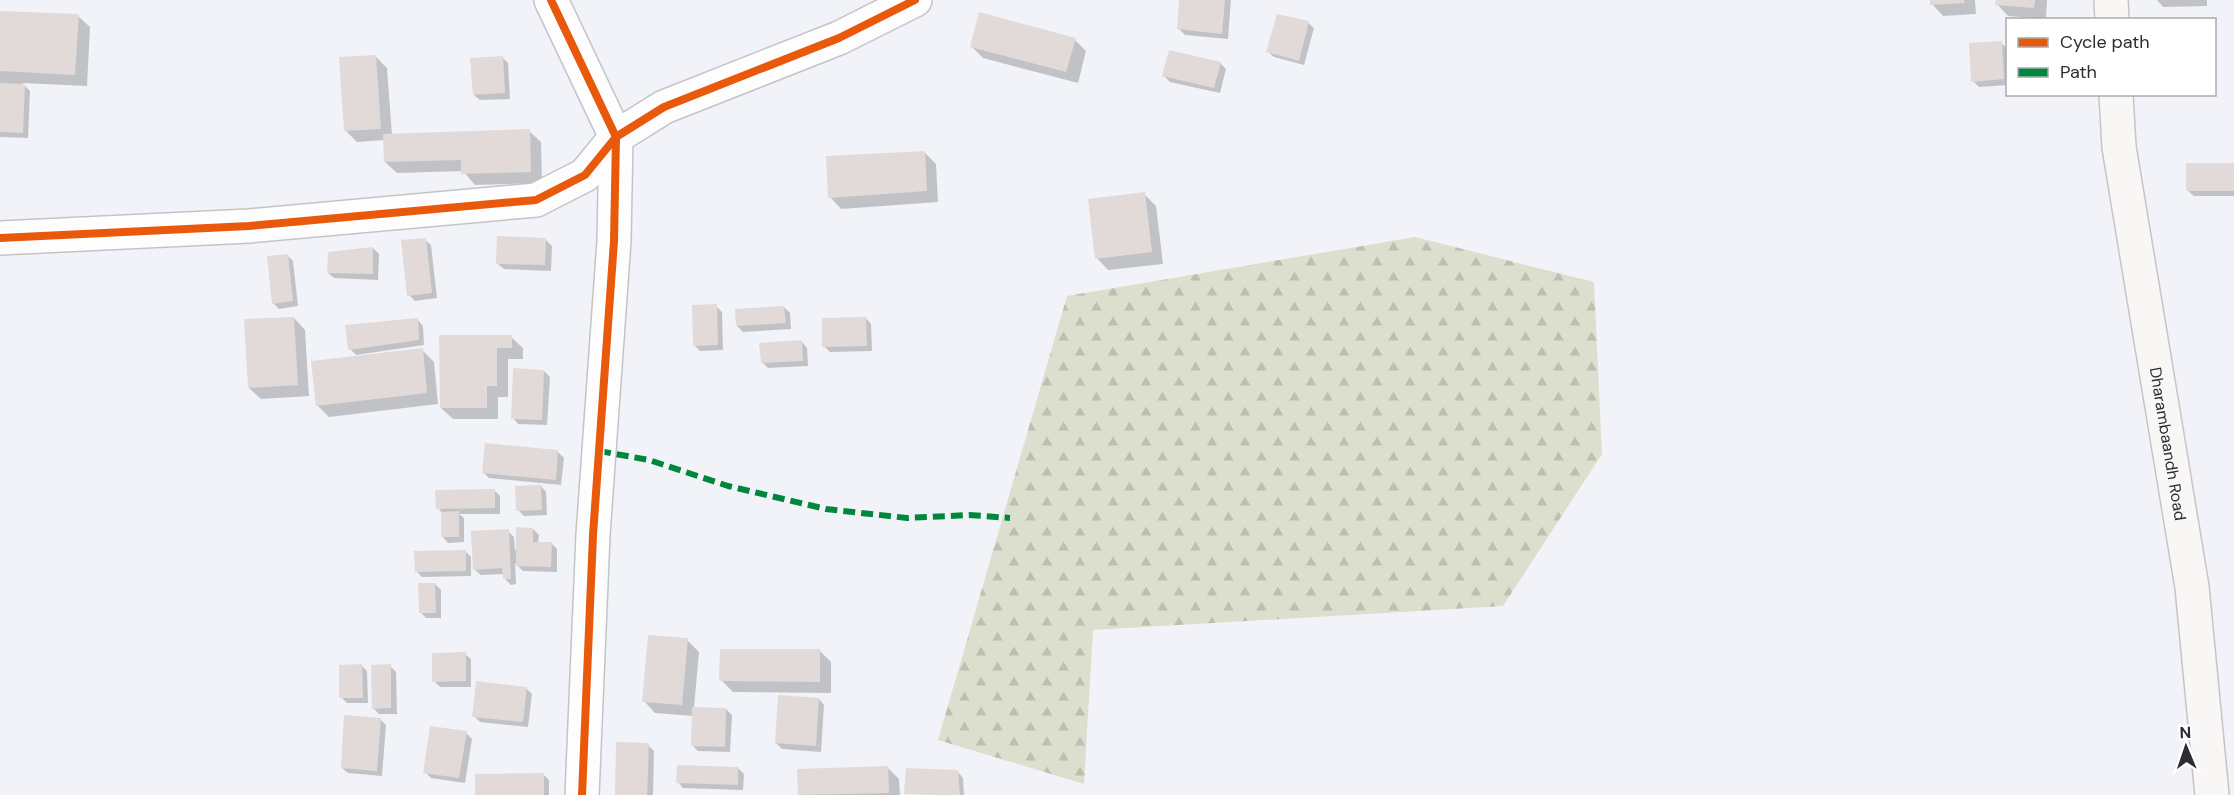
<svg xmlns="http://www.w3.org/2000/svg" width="2234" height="795" viewBox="0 0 2234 795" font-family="'DM Sans',sans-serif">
<defs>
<pattern id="forest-firs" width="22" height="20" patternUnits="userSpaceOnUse" patternTransform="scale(1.5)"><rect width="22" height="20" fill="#dcdfce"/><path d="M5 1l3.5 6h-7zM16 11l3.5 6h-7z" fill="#bdc0b1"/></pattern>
</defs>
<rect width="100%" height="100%" fill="#f2f3f8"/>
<polygon fill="url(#forest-firs)" points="1415,237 1594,282 1602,454 1503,606 1093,630 1084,784 938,740 1067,296"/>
<g fill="#0003">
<polygon points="1181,0 1231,0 1228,39 1185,35 1179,29"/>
<polygon points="1932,0 1975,0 1976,14 1943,16 1932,4"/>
<polygon points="1997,0 2047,0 2046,19 2008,16 1997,4"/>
<polygon points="2157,0 2207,0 2207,6 2163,7"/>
<polygon points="0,12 78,16 90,27 87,86 22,83 30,91 28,138 0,137"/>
<polygon points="1308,23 1314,28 1304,65 1274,57 1268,52"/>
<polygon points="1075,40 1086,51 1078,83 983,58 972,47"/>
<polygon points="2001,43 2007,48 2008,85 1979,87 1973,81"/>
<polygon points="375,56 387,68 392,135 529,131 541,142 542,183 475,185 463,171 397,173 385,162 384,140 357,142 346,131"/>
<polygon points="502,57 508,63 510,99 480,100 474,95"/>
<polygon points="1220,63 1226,69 1220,93 1170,82 1164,76"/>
<polygon points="924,152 936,164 938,202 841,209 830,197"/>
<polygon points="2234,165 2234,196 2194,196 2188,191"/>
<polygon points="1144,194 1156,206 1163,264 1108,270 1097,258"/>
<polygon points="425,240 431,245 437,298 415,301 409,295"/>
<polygon points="546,240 552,246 551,271 504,269 498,264"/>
<polygon points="373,248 379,254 378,280 334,278 328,273"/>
<polygon points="287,255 293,261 298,306 279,309 273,303"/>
<polygon points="716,306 722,312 723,350 700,351 694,345"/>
<polygon points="784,307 790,313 791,329 743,332 737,326"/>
<polygon points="294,318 305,330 309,396 261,399 249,388"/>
<polygon points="866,318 871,324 872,351 830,352 824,346"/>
<polygon points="418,320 423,326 424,345 356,355 350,349"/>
<polygon points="441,337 511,337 523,348 523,359 508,359 508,397 498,397 498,419 453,419 441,408"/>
<polygon points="802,342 807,348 808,366 768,368 762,362"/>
<polygon points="422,350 434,362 438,404 329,417 317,405"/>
<polygon points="544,371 550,377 547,425 518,424 513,418"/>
<polygon points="558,452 564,458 561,485 489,478 483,472"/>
<polygon points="541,486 546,492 547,515 524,516 518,510"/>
<polygon points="494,490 500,496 500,514 459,514 464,518 464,542 448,543 443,537 442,513 438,508"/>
<polygon points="533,529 539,535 538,543 551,543 557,549 557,572 523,571 515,563 516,584 511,585 505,579 504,574 481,575 475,570 508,531 514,537 515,550 517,550"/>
<polygon points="465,551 471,557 471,576 422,577 417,572"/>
<polygon points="435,584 441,590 441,618 426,618 420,612"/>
<polygon points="687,640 699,652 694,708 726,709 732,715 730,752 698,751 692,745 693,716 655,713 644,701"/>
<polygon points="820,651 831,662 831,693 733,692 721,680"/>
<polygon points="465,654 471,659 471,687 440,687 434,681"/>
<polygon points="361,665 367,671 368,703 347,703 341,697"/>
<polygon points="390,666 396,672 397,714 379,714 373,708"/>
<polygon points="526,688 532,694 528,727 480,722 474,716"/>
<polygon points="819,699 824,705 821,752 782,749 776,743"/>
<polygon points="380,719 386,725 382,776 348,773 342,768"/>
<polygon points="466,733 472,739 465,783 431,778 425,772"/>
<polygon points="648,745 654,751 653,795 616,795"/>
<polygon points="887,767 899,779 900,795 799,795 798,771"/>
<polygon points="738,768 744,774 743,790 683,788 678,782"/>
<polygon points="958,772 963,778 964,795 906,794"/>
<polygon points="543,774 549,780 549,795 477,795"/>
</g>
<g fill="#e1dad8">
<polygon points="1179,0 1225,0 1222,34 1177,29"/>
<polygon points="1930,0 1964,0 1965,3 1930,5"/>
<polygon points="1996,0 2035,0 2034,8 1995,5"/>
<polygon points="0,11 79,14 75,75 0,71"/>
<polygon points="979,12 1076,38 1066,72 970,47"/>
<polygon points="1277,14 1309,21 1299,61 1266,52"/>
<polygon points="2002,41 2004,79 1971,82 1969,43"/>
<polygon points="1169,50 1221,62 1214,88 1162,76"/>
<polygon points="376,55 381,129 344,131 339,57"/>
<polygon points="503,56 505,93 473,95 470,58"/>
<polygon points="0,83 25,84 23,133 0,132"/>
<polygon points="530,129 531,172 461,174 461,160 384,162 383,134"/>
<polygon points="925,151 927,191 828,198 826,156"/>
<rect x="2186" y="163" width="48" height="28"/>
<polygon points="1145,192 1152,252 1095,259 1088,199"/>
<polygon points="497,236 546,238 545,265 496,264"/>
<polygon points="426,238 432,293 407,296 401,240"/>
<polygon points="373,247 373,274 327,273 328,252"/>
<polygon points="288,254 293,301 272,304 267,256"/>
<polygon points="717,304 718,345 693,346 692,305"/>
<polygon points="784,306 786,323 736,326 735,309"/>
<polygon points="294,317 298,385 248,388 244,319"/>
<polygon points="866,317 867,346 822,347 822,318"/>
<polygon points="418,318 419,340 348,350 345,325"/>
<polygon points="439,335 512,335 512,348 497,348 497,386 487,386 487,408 440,408"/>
<polygon points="802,340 803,361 761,363 759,343"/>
<polygon points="423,348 427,393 316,406 311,361"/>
<polygon points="513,368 544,370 542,420 511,419"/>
<polygon points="485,443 558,450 556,480 482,473"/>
<polygon points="541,485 542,510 516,511 515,486"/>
<polygon points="495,489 495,508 436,509 435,490"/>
<polygon points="459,511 459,537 441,537 441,512"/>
<polygon points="516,527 533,528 533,542 552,542 551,567 516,566"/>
<polygon points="509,529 511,579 503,579 502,568 473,570 471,531"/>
<polygon points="466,550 466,571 415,572 414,551"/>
<polygon points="418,583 435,583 436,613 419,613"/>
<polygon points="648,635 688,638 682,705 642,702"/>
<polygon points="720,649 820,649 820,682 719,681"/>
<polygon points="466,652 466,681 432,682 432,653"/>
<polygon points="362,664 363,698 339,698 339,665"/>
<polygon points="391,664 391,708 372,709 371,665"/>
<polygon points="476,681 527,687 523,722 472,717"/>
<polygon points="778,695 819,698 816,746 775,743"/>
<polygon points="692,707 726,708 725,747 691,746"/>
<polygon points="344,715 381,718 377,771 341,768"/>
<polygon points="430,726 467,731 459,778 423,773"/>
<polygon points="616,742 649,743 647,795 615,795"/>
<polygon points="677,765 738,767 738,785 676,783"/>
<polygon points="888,766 889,793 798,795 797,769"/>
<polygon points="906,768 958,770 960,795 904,794"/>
<polygon points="544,773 544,795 475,795 475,774"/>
</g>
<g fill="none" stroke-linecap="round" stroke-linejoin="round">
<defs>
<g id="minor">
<polyline points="551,0 616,137 614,241 593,535 582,795"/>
<polyline points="0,238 249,226 536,200 585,175 616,137 664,107 839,38 915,0"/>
</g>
<g id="major">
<polyline points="2111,0 2112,20"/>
<path id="s1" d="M2116,94L2119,147L2192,587L2212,795"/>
</g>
</defs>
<use href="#minor" stroke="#c2c4c8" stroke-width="36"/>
<use href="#major" stroke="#c9c3c5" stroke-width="36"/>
<use href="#minor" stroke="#fdfdfe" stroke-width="33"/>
<use href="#major" stroke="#f9f6f6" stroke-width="33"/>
<polyline stroke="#00873e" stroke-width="6" stroke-dasharray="12 6" stroke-linecap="butt" points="599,451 649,460 728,486 826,509 907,518 969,515 1010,518"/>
<defs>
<g id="cycleway">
<polyline points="551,0 616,137 614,241 593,535 582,795"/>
<polyline points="0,238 249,226 536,200 585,175 616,137 664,107 839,38 915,0"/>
</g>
</defs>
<use href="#cycleway" stroke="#fff" stroke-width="11"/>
<use href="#cycleway" stroke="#e8590c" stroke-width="8"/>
</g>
<g text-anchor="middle" stroke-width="6" stroke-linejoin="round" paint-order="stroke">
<g font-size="16" fill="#2c2d31" stroke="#fff">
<text dy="6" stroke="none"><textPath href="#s1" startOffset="354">Dharambaandh Road</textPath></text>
</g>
</g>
<rect x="2006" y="18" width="210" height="78" fill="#ffffff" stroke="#ababad" stroke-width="1.5"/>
<rect x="2018" y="38" width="30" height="9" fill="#e8590c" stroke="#ababad" stroke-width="1.5"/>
<text x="2060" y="48" font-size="18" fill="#2c2d31">Cycle path</text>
<rect x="2018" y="68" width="30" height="9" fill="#00873e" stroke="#ababad" stroke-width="1.5"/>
<text x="2060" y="78" font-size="18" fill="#2c2d31">Path</text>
<g transform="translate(2186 747) rotate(358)" stroke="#ffffff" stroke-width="4.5" paint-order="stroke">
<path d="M0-4.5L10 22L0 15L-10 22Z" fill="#2c2d31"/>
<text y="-9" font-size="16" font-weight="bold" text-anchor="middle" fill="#2c2d31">N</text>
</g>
</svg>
